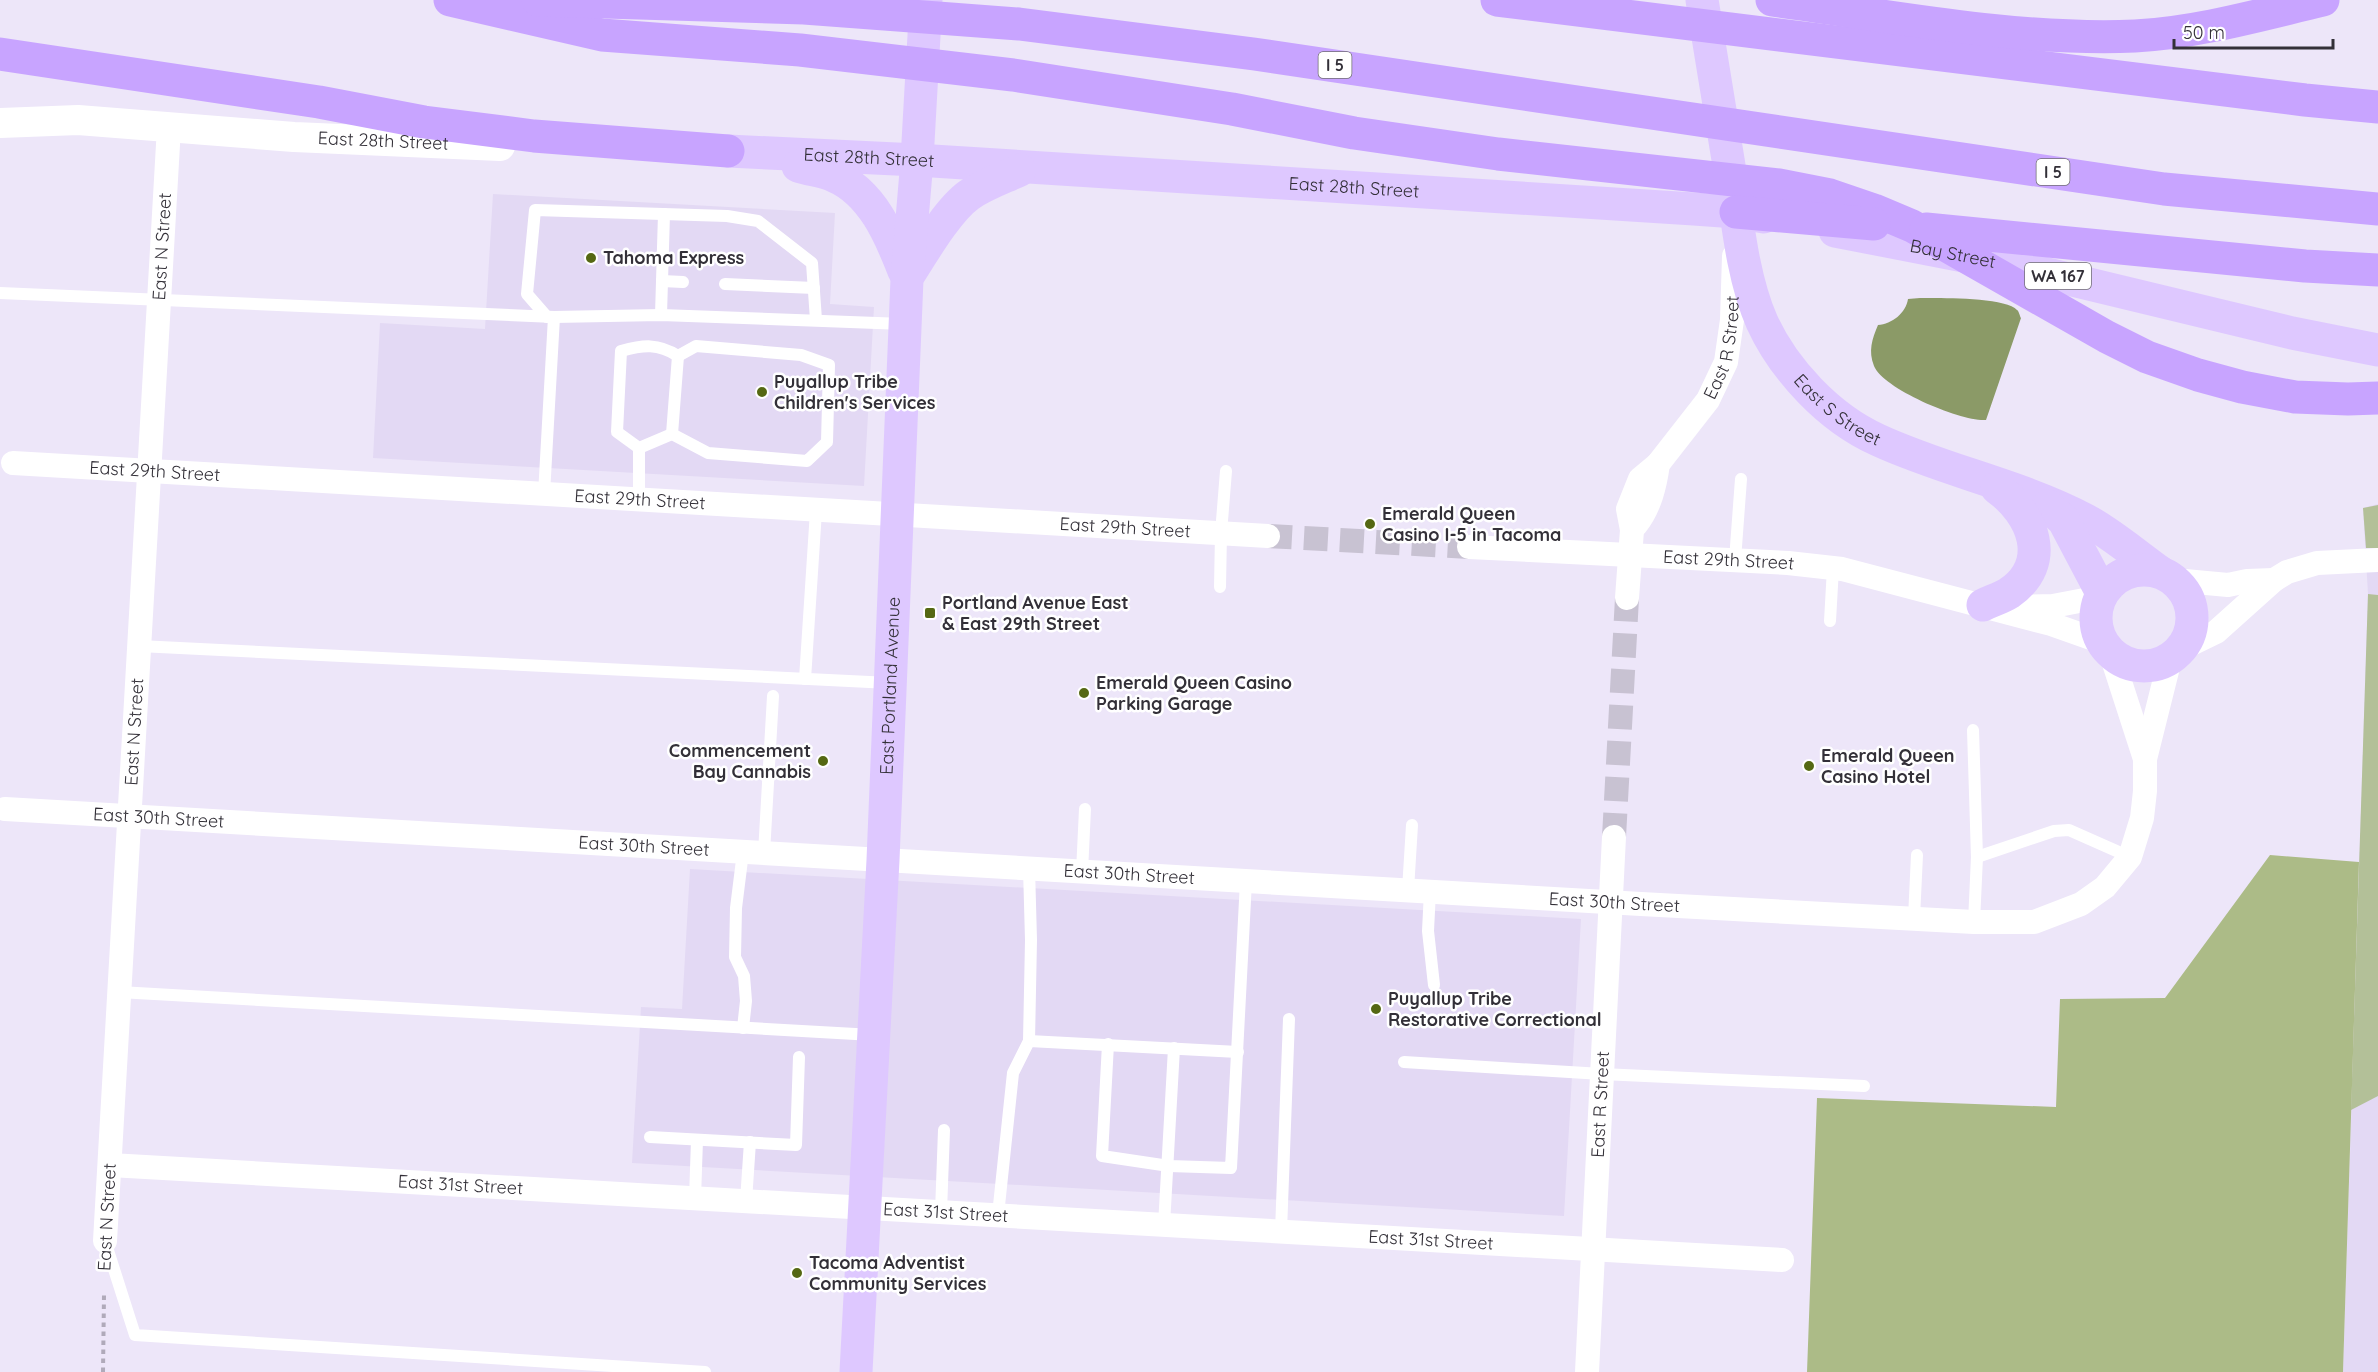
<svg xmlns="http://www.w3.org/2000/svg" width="2378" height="1372" viewBox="0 0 2378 1372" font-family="Quicksand,sans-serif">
<rect width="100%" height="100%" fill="#ede6f9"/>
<g fill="#e3d9f4">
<polygon points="493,194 835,213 830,304 874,307 864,486 373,458 380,323 485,329"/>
<polygon points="2378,504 2378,1372 2343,1372 2368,594 2363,508"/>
<polygon points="690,869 1581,919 1564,1216 632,1163 641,1007 682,1009"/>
</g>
<g fill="#b3c098">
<polygon points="2378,505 2378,548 2366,548 2363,508"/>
<polygon points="2368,594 2378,595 2378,1096 2351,1110"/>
</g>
<polygon fill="#acbb87" points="2270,855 2359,862 2343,1372 1807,1372 1817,1098 2056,1107 2060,999 2165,998"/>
<path fill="#8b9a67" d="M1920,298C1939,298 2006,297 2017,310C2019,311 2020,317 2021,318L1986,420C1962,422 1883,389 1874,366C1868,351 1872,339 1878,325C1892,324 1906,313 1908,299Z"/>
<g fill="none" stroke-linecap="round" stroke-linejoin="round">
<g stroke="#c8c2d2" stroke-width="24" stroke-dasharray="24 12" stroke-linecap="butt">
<polyline points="1268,536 1469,547"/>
<polyline points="1614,837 1627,598"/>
</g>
<polyline stroke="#b0aaba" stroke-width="4" stroke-dasharray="4.5 4.5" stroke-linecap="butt" points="103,1372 104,1295"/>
<g stroke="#fff" stroke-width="12">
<polyline points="662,281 683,282"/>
<polyline points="725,284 814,288"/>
<polyline points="0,293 554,317 661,315 904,324"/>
<polyline points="661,315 664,214"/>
<polyline points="547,317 527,294 535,210 727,216 758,221 812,263 816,320"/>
<polyline points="672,434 708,453 807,461 827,442 829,365 801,355 696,346 678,356"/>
<path d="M672,434L639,448L617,432L621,351C643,345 658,343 678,356"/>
<polyline points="672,434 678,356"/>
<polyline points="544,494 554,317"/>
<polyline points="639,500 639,448"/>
<polyline points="1735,560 1741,479"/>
<polyline points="1220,587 1221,533 1226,471"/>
<polyline points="1830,621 1833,568"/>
<polyline points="139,646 890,683"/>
<polyline points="805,679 816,511"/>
<polyline points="1973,730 1977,857 1974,922"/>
<polyline points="764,853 773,696"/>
<polyline points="1977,857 2054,831 2069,830 2130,857"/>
<polyline points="1082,872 1085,809"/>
<polyline points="1408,890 1412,825"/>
<polyline points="1430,891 1428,931 1434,985"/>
<polyline points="1914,918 1917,855"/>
<polyline points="119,992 873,1035"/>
<polyline points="743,1028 746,1001 744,976 735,957 736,908 743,852"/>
<polyline points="1029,1041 1238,1052"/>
<polyline points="1108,1044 1102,1156 1169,1166 1231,1168 1246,881"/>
<polyline points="1404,1062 1602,1074 1864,1086"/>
<polyline points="650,1137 796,1145 799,1057"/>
<polyline points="695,1198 697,1140"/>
<polyline points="746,1201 750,1142"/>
<polyline points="941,1212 944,1130"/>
<polyline points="998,1215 1013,1073 1029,1041 1031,940 1029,868"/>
<polyline points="1164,1225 1174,1048"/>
<polyline points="1281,1231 1289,1019"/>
<polyline points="105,1241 135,1335 705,1372"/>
</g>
<g stroke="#fff" stroke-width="24">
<path id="s1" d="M13,463L1268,536"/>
<path d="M1636,525C1650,507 1655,486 1658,464"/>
<path id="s2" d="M1469,547L1788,563L1842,569L2051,624L2102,642"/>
<polyline points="2174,580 2228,585 2247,581 2274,580"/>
<path id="s3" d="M1627,598L1632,530L1628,509L1640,479L1658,464L1708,400L1726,362L1732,320L1734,256"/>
<polyline points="2019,607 2053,606 2100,597"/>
<polyline points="2181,649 2216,632 2274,580 2287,572 2317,563 2378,560"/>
<polyline points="2111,654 2145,759"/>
<path id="s4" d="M5,809L1641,904L1974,922H2034L2081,904L2105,887L2130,857L2142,818L2145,791V759L2170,659"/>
<path id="s5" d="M110,1165L1782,1260"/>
<path id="s6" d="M105,1241L169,127"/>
<path id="s7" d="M1587,1372L1614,837"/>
</g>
<path stroke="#fff" stroke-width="30" id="s8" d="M0,123L78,120L294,137L500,146"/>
<g stroke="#dec8ff" stroke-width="33">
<path id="s9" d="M1702,0C1712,61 1722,123 1732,184C1738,228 1744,281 1762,322C1784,370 1829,418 1878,440C1945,471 2020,485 2086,520C2112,534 2136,555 2160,572"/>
<path id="s10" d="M728,151L917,160L1694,209L1736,212L1764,217"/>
<path d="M798,166C810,170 823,171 834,176C872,192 890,235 904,271"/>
<path id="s11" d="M1835,231L2010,265L2292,333L2378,350"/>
<path d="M910,273C924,251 948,210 969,195C985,184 1003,178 1020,170"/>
<polyline points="2048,506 2064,521 2102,593"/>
<circle cx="2144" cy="618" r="48"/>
<path d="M1983,605C1991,601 2001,598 2009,593C2053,563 2033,514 1997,488"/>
<path id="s12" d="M856,1372L883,860L907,279L917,160L926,0"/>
</g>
<g stroke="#c8a4ff" stroke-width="33">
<polyline points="450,0 602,35 800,50 1013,75 1232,109 1354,133 1498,154 1779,185 1830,195 1874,210 1912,226 2107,337 2147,357 2198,375 2242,387 2295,397 2348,399 2378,398"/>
<polyline points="538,0 804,8 1019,24 1254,54 2164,189 2378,209"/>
<polyline points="1497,0 2305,100 2378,107"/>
<path d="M1772,0C1891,16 2015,41 2135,36C2197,33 2263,14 2323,0"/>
<polyline points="0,54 319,102 424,122 534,136 728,151"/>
<polyline points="1736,212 1874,224"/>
<polyline points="1926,229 2305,266 2378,270"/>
</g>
</g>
<g fill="#556813" stroke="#fff" stroke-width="2">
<circle cx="591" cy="258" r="6"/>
<circle cx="762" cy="392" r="6"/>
<circle cx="1370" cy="524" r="6"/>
<rect x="924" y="607" width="12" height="12" rx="3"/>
<circle cx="1084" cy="693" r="6"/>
<circle cx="823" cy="761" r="6"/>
<circle cx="1809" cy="766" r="6"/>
<circle cx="1376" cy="1009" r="6"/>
<circle cx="797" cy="1273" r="6"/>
</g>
<g text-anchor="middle" stroke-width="5" stroke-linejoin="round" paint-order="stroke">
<g fill="#fff" stroke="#706e74" stroke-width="1.5">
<rect x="1318.5" y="52" width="33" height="26" rx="4.5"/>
<rect x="2036.5" y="159" width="33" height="26" rx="4.5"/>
<rect x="2025" y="263" width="66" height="26" rx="4.5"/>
</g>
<g font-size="16" font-weight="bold" fill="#333038">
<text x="1335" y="71">I 5</text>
<text x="2053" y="178">I 5</text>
<text x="2058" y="282">WA 167</text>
</g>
<g font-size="18" fill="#333038" stroke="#fff">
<text dy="6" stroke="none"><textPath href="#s8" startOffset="384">East 28th Street</textPath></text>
<text dy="6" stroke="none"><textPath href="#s10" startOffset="141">East 28th Street</textPath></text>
<text dy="6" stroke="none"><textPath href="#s10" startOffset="627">East 28th Street</textPath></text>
<text dy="6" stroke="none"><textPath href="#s6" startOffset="996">East N Street</textPath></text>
<text dy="6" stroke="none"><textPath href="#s11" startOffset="120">Bay Street</textPath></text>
<text dy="6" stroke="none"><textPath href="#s3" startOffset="282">East R Street</textPath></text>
<text dy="6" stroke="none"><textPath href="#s9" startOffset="446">East S Street</textPath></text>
<text dy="6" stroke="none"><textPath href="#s1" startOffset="142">East 29th Street</textPath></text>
<text dy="6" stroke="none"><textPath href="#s1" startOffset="628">East 29th Street</textPath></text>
<text dy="6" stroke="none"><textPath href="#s1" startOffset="1114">East 29th Street</textPath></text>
<text dy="6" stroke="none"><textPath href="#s2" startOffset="260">East 29th Street</textPath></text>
<text dy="6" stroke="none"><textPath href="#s12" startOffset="687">East Portland Avenue</textPath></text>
<text dy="6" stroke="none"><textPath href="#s6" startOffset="510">East N Street</textPath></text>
<text dy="6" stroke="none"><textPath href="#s4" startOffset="154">East 30th Street</textPath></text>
<text dy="6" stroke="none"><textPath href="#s4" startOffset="640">East 30th Street</textPath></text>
<text dy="6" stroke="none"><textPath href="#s4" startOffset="1126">East 30th Street</textPath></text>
<text dy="6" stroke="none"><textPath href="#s4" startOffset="1612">East 30th Street</textPath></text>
<text dy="6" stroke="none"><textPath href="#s7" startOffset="268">East R Street</textPath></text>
<text dy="6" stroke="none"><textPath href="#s5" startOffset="351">East 31st Street</textPath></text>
<text dy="6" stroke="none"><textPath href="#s5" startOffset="837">East 31st Street</textPath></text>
<text transform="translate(107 1217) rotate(-87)" y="6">East N Street</text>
<text dy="6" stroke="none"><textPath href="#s5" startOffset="1323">East 31st Street</textPath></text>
</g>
<g font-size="18" font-weight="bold" fill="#333038" stroke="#fff" text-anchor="start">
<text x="603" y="264">Tahoma Express</text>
<text x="774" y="388">Puyallup Tribe<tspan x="774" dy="21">Children's Services</tspan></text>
<text x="1382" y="520">Emerald Queen<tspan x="1382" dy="21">Casino I-5 in Tacoma</tspan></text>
<text x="942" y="609">Portland Avenue East<tspan x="942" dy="21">&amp; East 29th Street</tspan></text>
<text x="1096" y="689">Emerald Queen Casino<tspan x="1096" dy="21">Parking Garage</tspan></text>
<text x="811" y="757" text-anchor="end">Commencement<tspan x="811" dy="21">Bay Cannabis</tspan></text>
<text x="1821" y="762">Emerald Queen<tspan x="1821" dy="21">Casino Hotel</tspan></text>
<text x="1388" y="1005">Puyallup Tribe<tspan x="1388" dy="21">Restorative Correctional</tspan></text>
<text x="809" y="1269">Tacoma Adventist<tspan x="809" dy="21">Community Services</tspan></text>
</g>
</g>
<path d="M2174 39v9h159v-9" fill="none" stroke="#333038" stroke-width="3"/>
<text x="2183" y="39" font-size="18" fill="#333038" stroke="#ffffff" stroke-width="4.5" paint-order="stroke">50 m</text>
</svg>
